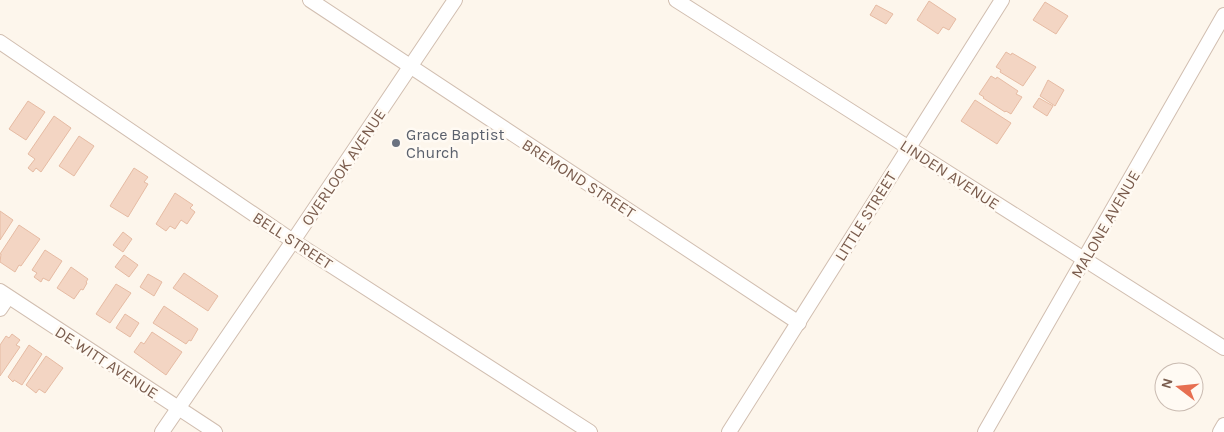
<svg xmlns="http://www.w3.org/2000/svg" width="1224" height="432" viewBox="0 0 1224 432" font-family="Karla,sans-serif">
<rect width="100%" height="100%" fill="#fdf6ec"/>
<g fill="#f3d5c3" stroke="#e6bba3">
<polygon points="929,1 956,19 949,30 943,27 938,34 917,20"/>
<polygon points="1045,2 1068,16 1056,34 1033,20"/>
<polygon points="876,5 893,14 886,24 870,15"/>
<polygon points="1006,52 1011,55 1012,53 1036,67 1023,86 1000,72 1001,70 996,67"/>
<polygon points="991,76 996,79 997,77 1018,91 1016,94 1022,97 1011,114 1006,111 1005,112 983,98 984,97 979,94"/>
<polygon points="1048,80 1064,90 1055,106 1040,96"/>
<polygon points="1039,98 1053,106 1047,116 1033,107"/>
<polygon points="975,100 1011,123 997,144 961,121"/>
<polygon points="28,101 45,112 26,140 9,129"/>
<polygon points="54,116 71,128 41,172 36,168 33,172 28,168 35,159 28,154"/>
<polygon points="79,136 94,146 74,176 59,166"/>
<polygon points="134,168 148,177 144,182 148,184 128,217 110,206"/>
<polygon points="175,193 193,205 190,208 195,212 187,224 181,220 175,229 170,226 166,231 156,224"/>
<polygon points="0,211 13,220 0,240"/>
<polygon points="19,225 40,239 21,266 19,265 15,272 0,262 1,254 0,254"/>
<polygon points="123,232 132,239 123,252 113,245"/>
<polygon points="45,250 62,261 49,281 43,278 41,282 34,277 37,273 32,270"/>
<polygon points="124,255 138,265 129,277 115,267"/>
<polygon points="71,267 88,279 86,282 87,283 83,290 81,289 74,299 57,288"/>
<polygon points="184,273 218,296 208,311 173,288"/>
<polygon points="148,274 162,282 154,296 140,287"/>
<polygon points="116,284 131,293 110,323 96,314"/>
<polygon points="164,306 198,329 191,341 189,340 186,344 153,323"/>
<polygon points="125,314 139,323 130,337 116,328"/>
<polygon points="152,332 182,352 166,375 134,352 141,342 144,344"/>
<polygon points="12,334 20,340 16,345 20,347 0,376 0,345 6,336 9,338"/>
<polygon points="29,345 42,354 22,385 14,380 13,382 8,377"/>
<polygon points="46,356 63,368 45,393 39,389 36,393 26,385"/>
</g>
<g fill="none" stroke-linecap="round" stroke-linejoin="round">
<defs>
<g id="street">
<polyline points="310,0 799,323"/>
<polyline points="676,0 1224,348"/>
<polyline points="0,42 293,241 590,432"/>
<polyline points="0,291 215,432"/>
<polyline points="0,309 8,297"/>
<polyline points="162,432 293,241 455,0"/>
<polyline points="729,432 1002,0"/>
<polyline points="985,432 1224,15"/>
<polyline points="1220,432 1224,425"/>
</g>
</defs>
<use href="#street" stroke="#d1beb0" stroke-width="16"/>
<use href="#street" stroke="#fff" stroke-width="14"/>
</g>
<circle fill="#6b7280" stroke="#fffaf3" stroke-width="2" cx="396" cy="143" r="5"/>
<g text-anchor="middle" stroke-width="5" stroke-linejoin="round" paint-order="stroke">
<g font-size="16" fill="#5b616d" stroke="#fffaf3" text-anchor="start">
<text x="406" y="140">Grace Baptist<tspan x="406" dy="18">Church</tspan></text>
</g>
<g font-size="16" fill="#7a5c4d" stroke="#fffaf3">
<text transform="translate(343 167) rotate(-56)" y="6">OVERLOOK AVENUE</text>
<text transform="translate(950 174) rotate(33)" y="6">LINDEN AVENUE</text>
<text transform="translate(579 178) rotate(33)" y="6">BREMOND STREET</text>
<text transform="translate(865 216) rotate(-58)" y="6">LITTLE STREET</text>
<text transform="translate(1105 224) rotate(-60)" y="6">MALONE AVENUE</text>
<text transform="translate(293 240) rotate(33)" y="6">BELL STREET</text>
<text transform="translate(107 362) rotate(33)" y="6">DE WITT AVENUE</text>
</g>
</g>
<g transform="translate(1179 387) rotate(286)"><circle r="24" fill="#fffaf3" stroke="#cabbb1"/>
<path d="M0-4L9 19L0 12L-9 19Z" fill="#e76f51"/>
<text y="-8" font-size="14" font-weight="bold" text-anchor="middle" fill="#7a5c4d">N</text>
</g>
</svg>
